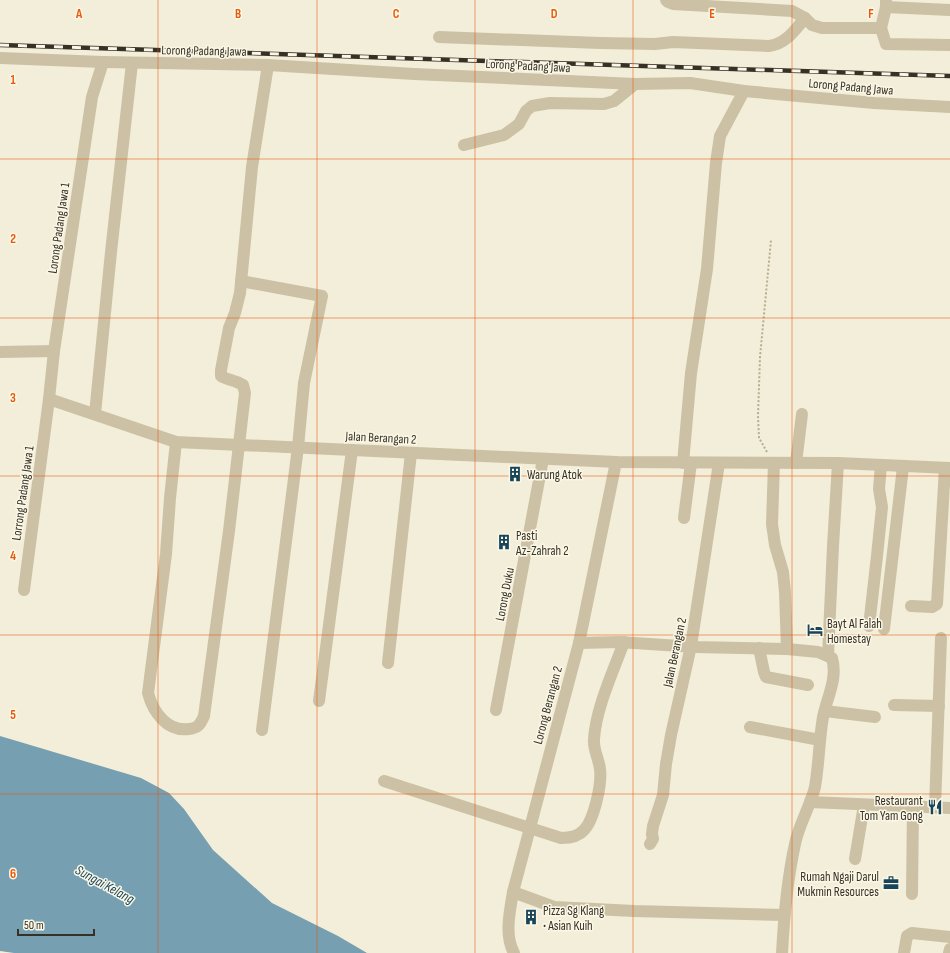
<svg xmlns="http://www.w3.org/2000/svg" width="950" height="953" viewBox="0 0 950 953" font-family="'Sofia Sans Condensed',sans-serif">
<rect width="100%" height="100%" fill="#f3eed9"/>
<polygon fill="#769fb2" points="0,736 141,778 169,793 184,809 213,850 272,903 338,936 367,953 14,953 0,951"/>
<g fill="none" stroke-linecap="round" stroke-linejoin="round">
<polyline stroke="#b8ac8f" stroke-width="2" stroke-dasharray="2 2" stroke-linecap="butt" points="767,452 759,438 758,416 760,357 771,240"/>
<g stroke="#ccc1a4" stroke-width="12">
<polyline points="666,0 668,2 673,4 792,11 805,18 812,25 822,28 881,28 886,7 886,0"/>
<polyline points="886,7 950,10"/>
<polyline points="881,28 886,44 950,45"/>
<path d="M439,37L600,43L655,44L673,42L769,46C786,44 795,30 805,18"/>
<polyline points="0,58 103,62 268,65 414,74 635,84 690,83 744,91 874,103 950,107"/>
<polyline points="464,145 504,135 519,124 526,111 532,106 550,103 604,104 614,101 635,84"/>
<polyline points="241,281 322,296 304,383 298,447 262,730"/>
<polyline points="0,352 54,351"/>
<polyline points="49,399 176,442 616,462 838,463 950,468"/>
<polyline points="95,414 111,252 132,63"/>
<path d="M176,442L170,498L166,554L148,693C153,712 167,732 189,729C198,728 200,725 204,716L229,531L245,393L243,385C236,380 227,380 221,376V370L229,328L235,313L240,293L252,167L268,65"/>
<polyline points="683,463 691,373 707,269 716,163 720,136 744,91"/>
<polyline points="774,463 772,524 775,545 783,572 785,592 787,649"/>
<polyline points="796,463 802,414"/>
<polyline points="684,518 691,463"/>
<polyline points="24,590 49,399 54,351 92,97 103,62"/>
<polyline points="911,606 932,607 937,604 945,468"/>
<polyline points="869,626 877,556 882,507 879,489 881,465"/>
<polyline points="884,629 903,467"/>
<path d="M579,643L619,642L695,647L787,649L818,652L832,658C838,679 827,697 823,717C819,740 819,764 815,787C810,807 799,824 795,844C787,880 784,916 782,953"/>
<polyline points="759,648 764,672 766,677 808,685"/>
<polyline points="828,656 833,546 838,463"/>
<polyline points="388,663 411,453"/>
<polyline points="319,701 352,450"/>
<polyline points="894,705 939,706"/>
<polyline points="496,710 543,459"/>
<polyline points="825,711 875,717"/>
<polyline points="750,727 820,740"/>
<path d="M384,781L561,838C569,838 578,837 584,830C594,820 602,784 600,769C599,759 593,750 594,739C596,708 613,672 624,642"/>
<polyline points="810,802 950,808"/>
<polyline points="935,807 941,638"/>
<polyline points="650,844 653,839 652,834 653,826 663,795 666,764 671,735 691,646 719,463"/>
<polyline points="855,859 864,805"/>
<polyline points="513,892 554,907 634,911 784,915"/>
<polyline points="912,894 913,807"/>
<path d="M514,953C504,935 510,911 513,892L579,643L616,462"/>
<polyline points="904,953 907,936 912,933 950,937"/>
<polyline points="949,953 950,949"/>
</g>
<defs>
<polyline id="rail" points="0,45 950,76"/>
</defs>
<use href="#rail" stroke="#373026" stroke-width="4.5"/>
<use href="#rail" stroke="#faf7e6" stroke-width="3" stroke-dasharray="9" stroke-linecap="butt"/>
</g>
<path fill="none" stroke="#e8590c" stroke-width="1" stroke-opacity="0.55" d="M158,0V953M317,0V953M475,0V953M633,0V953M792,0V953M0,159H950M0,318H950M0,476H950M0,635H950M0,794H950"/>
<defs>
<symbol id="building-bare" viewBox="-9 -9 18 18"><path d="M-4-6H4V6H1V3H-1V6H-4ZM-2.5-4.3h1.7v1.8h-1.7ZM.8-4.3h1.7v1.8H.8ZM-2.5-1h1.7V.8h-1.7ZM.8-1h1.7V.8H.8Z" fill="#19455b" stroke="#faf7e6" stroke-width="2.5" paint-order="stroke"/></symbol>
<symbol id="hotel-bare" viewBox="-9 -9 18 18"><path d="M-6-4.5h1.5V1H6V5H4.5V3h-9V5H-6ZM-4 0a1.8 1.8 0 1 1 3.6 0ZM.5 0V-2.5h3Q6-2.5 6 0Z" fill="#19455b" stroke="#faf7e6" stroke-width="2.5" paint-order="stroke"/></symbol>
<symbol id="restaurant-bare" viewBox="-9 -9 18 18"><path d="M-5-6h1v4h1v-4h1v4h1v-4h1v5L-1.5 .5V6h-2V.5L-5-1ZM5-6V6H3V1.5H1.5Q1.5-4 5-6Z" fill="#19455b" stroke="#faf7e6" stroke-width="2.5" paint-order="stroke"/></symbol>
<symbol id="office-bare" viewBox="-9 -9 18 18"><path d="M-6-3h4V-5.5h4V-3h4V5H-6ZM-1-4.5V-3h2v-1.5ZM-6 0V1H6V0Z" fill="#19455b" stroke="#faf7e6" stroke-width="2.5" paint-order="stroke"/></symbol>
</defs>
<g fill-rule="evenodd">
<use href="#building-bare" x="504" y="463" width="22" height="22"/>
<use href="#building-bare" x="493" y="531" width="22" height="22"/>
<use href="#hotel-bare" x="804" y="619" width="22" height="22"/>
<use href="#restaurant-bare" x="924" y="796" width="22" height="22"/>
<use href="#office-bare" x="880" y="872" width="22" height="22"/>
<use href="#building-bare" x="520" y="906" width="22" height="22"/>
</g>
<g text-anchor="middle" stroke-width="3" stroke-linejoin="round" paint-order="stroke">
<g font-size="13" fill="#373026" stroke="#faf7e6">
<text transform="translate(204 50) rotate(1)" y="5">Lorong Padang Jawa</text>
<text transform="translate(528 65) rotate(3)" y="5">Lorong Padang Jawa</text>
<text transform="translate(851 86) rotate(5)" y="5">Lorong Padang Jawa</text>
<text transform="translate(58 228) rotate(-82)" y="5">Lorong Padang Jawa 1</text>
<text transform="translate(381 437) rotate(3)" y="5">Jalan Berangan 2</text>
<text transform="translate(22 493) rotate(-82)" y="5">Lorrong Padang Jawa 1</text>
<text transform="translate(504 594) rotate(-79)" y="5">Lorong Duku</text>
<text transform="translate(674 652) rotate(-78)" y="5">Jalan Berangan 2</text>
<text transform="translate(547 705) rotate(-75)" y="5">Lorong Berangan 2</text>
</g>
<g font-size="13" fill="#373026" stroke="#faf7e6" text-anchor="start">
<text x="527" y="479">Warung Atok</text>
<text x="516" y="540">Pasti<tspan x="516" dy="15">Az-Zahrah 2</tspan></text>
<text x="827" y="628">Bayt Al Falah<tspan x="827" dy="15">Homestay</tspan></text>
<text x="923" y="805" text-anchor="end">Restaurant<tspan x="923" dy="15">Tom Yam Gong</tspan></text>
<text x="879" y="881" text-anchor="end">Rumah Ngaji Darul<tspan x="879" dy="15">Mukmin Resources</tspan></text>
<text x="543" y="915">Pizza Sg Klang<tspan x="543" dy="15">• Asian Kuih</tspan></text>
</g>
<g font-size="14" font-style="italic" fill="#19455b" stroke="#faf7e6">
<text transform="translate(105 884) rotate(29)" y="5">Sungai Kelang</text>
</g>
</g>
<g font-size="13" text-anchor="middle" font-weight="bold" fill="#e8590c" stroke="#faf7e6" stroke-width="3" stroke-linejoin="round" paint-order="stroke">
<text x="79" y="18">A</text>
<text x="238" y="18">B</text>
<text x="396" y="18">C</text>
<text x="554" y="18">D</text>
<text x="712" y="18">E</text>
<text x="871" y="18">F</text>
<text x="13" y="84">1</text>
<text x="13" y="243">2</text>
<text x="13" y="402">3</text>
<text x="13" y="560">4</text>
<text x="13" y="719">5</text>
<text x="13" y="878">6</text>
</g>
<path d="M18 929v6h76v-6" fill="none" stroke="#373026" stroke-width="2"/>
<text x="24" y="929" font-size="12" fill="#373026" stroke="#faf7e6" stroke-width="3" paint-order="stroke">50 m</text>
</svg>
